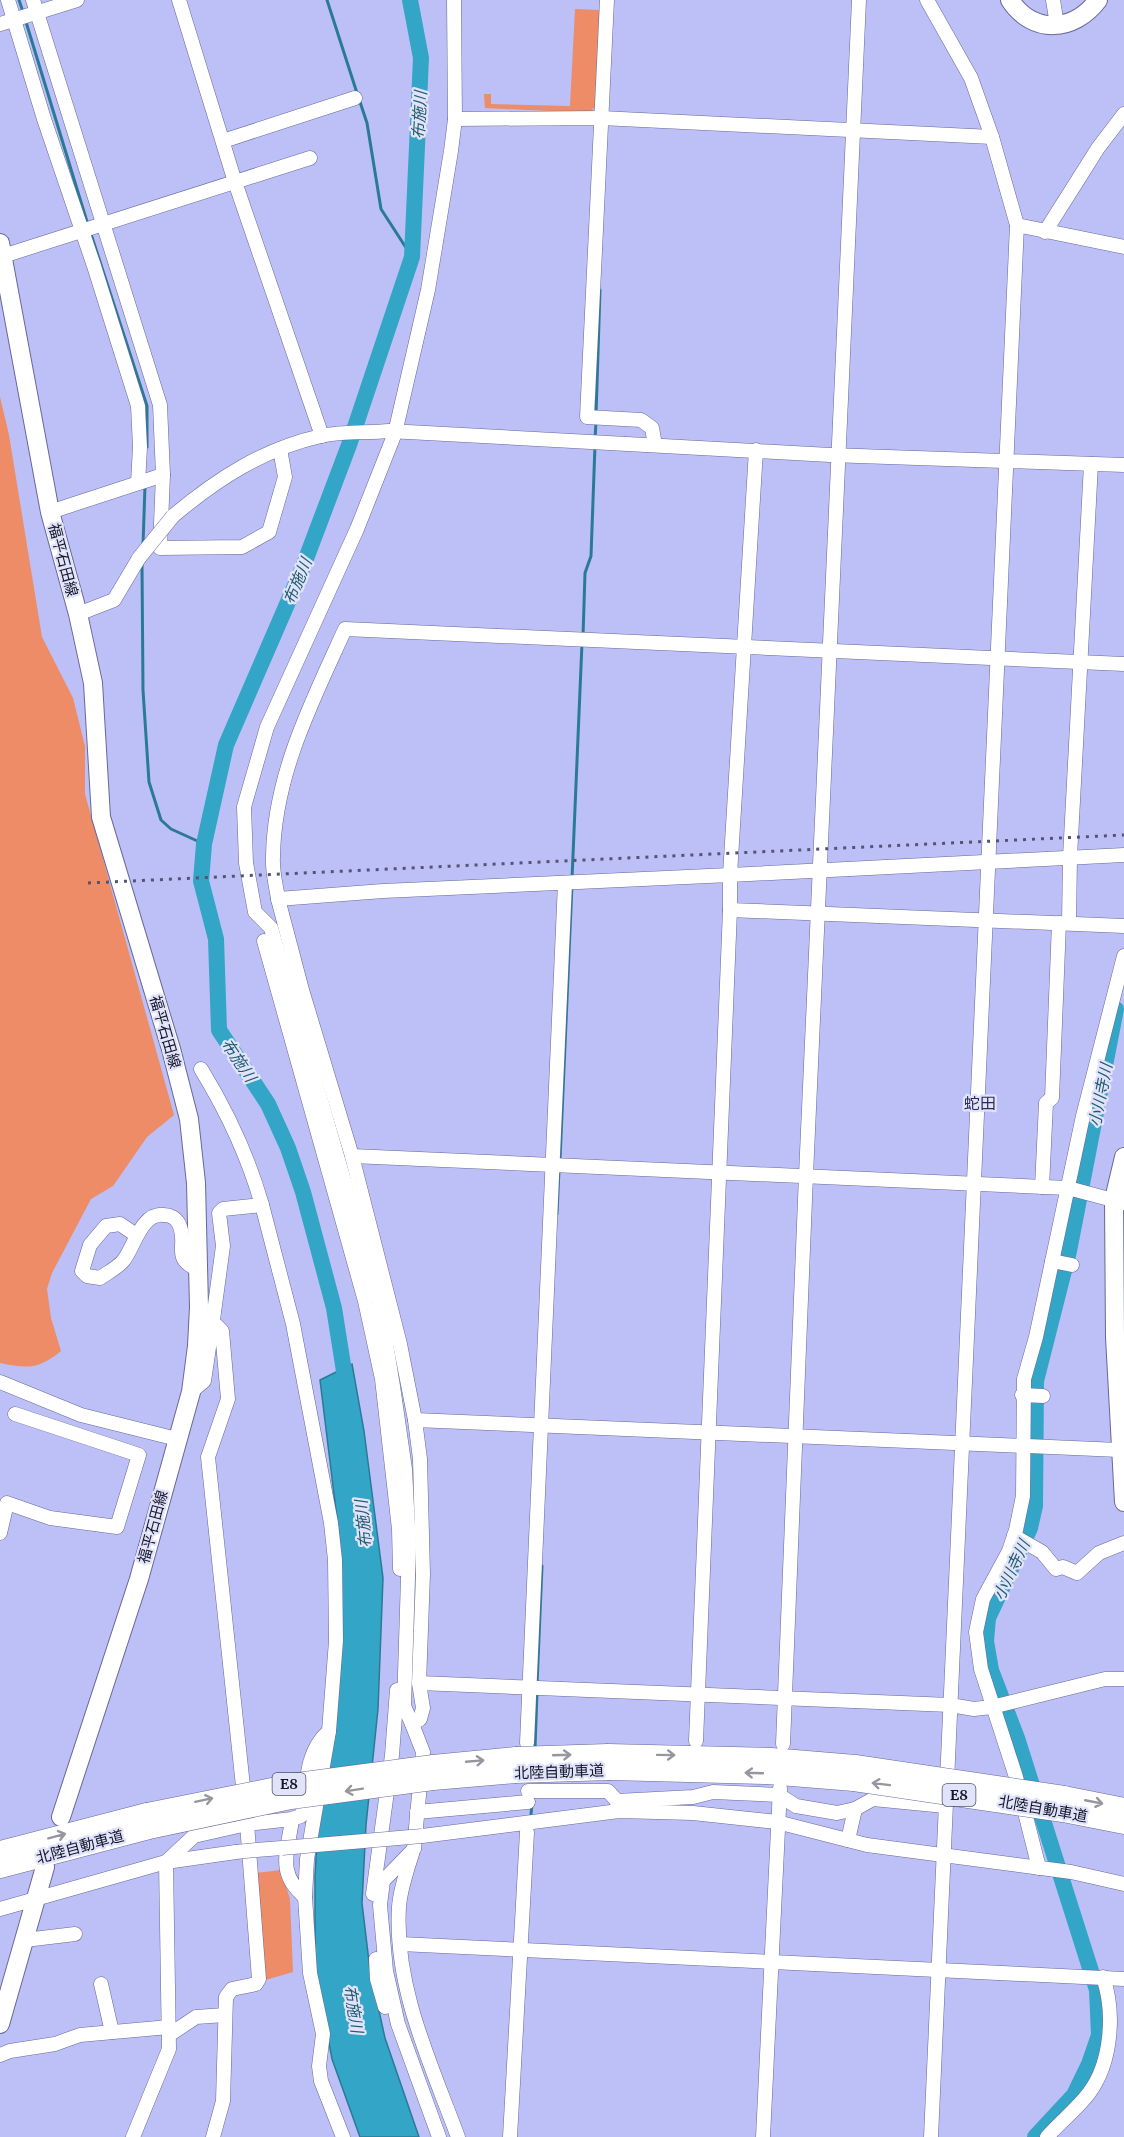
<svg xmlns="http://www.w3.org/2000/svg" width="1124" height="2137" viewBox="0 0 1124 2137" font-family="Merriweather,'Noto Sans JP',serif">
<rect width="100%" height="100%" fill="#bcc0f6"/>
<g fill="#ed8c66">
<polygon points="575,9 600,10 596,106 589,113 485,108 484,94 491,94 491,104 570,106"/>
<path d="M0,397L9,435L42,637L73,698L85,746V794L174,1115L147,1137L113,1186L91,1199L52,1273L47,1289L51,1318L61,1351C39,1369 28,1369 0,1363Z"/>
<polygon points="281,1870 290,1899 293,1972 262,1981 256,1873"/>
</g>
<polygon fill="#33a5c6" stroke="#2a7a97" stroke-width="1.5" points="352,1364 364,1431 383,1578 378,1709 366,1825 362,1903 370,1970 385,2038 419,2137 360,2137 332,2059 315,1969 315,1876 322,1749 339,1535 320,1380"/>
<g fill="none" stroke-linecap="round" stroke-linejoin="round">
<g stroke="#2a7a97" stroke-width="3">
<polyline points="19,0 23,12"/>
<polyline points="327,0 357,93"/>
<polyline points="26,22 88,225"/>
<polyline points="359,99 367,123 381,209 412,257"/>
<polyline points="90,231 147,406 147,447"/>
<polyline points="596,415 600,290"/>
<polyline points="595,439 596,422"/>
<polyline points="143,545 145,486"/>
<polyline points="142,564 143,690 149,782 161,820 171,829 204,844"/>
<polyline points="583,636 585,573 591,556 595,445"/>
<polyline points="572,879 582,643"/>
<polyline points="560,1160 572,885"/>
<polyline points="557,1214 559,1170"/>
<polyline points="537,1685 542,1566"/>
<polyline points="535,1748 537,1692"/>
<polyline points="531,1814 532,1804"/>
</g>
<g stroke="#33a5c6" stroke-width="16">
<polyline points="347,1390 334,1308 303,1192 288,1148 268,1104 219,1030 216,939 201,881 204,844 226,745 301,572 349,445 412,257 421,58 410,0"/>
<polyline points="1035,2137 1074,2095 1089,2064 1099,2035 1097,1990 1017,1738 991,1670 986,1641 988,1618 1030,1528 1035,1506 1036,1381 1069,1251 1116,1009"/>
</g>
<defs>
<g id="minor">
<polyline points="8,0 44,119 94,266 138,406 140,447 138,483"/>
<polyline points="33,0 160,405 163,475 160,548 242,547 269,532 285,477 280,449"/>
<polyline points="179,0 235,182 322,436"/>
<polyline points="607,0 587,417 641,420 652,428 655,445"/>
<polyline points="927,0 971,78 992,137 1017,225 931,2137"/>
<polyline points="1053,0 1057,25"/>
<polyline points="0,24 77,0"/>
<polyline points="455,119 601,118 992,137"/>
<polyline points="223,141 355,98"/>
<polyline points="1017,225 1124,247"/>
<polyline points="1045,232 1098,148 1124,114"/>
<polyline points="3,256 310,158"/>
<polyline points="756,450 730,875 1124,855"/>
<polyline points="50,512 163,475"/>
<path d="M173,516C217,479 263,449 321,436C342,431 367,433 389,431L830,455L1124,465"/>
<polyline points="78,614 114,600 139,558"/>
<path d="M1124,664L345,629C312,702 274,775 273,857C272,871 276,885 278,899L383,891L730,875V910L1124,926"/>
<polyline points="278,899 302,990 352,1156 1068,1188 1124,1203"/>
<polyline points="1069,923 1070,857 1091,464"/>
<polyline points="264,941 365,1301 382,1379 399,1529 400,1569"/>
<path d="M201,1069C228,1113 248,1156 262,1205"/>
<polyline points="352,1156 400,1344 415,1420"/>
<polyline points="1042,1187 1046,1103 1052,1098 1059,923"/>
<path d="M136,1235L120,1224L106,1226L90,1245L82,1271L87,1276L100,1278C107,1273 117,1268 123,1261C134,1248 141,1212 164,1215C170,1215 176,1218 179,1224C189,1246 170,1258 199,1270"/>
<polyline points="1052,1261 1072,1265"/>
<polyline points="212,1327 223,1246 219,1213 223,1209 262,1205 293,1324 331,1523 335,1560 336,1641 329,1731"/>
<polyline points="0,1382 81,1415 177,1439"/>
<polyline points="1022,1395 1043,1396"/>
<polyline points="0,1533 7,1503 50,1518 117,1527 139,1455 15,1414"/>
<polyline points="1014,1536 1042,1552 1056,1569 1063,1567 1077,1573 1099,1553 1124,1543"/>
<polyline points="419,1683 950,1705 974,1709 992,1707 1105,1679 1124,1679"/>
<polyline points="412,1724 404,1706 409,1546 405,1469 393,1386 379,1301 271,928 255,912 246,863 244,807 267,727 357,529 395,433 428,290 451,151 455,119 454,0"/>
<polyline points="696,1741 730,910"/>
<polyline points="527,1743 565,883"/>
<polyline points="783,1744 806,1175 859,0"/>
<polyline points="528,1791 608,1791 617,1801 618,1809"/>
<polyline points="617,1801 693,1797 713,1792 779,1795 796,1806 837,1813 855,1809 848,1840"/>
<polyline points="855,1809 873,1799 945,1806"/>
<polyline points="417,1812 528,1802"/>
<polyline points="422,1836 619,1811 693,1813 777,1822 867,1845 1071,1872 1124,1884"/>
<polyline points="256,1850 282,1848"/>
<path d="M412,1854C407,1870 400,1890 399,1907C394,1987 431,2064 458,2137"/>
<polyline points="1039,1868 1016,1777 981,1669 976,1632 983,1599 1009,1551 1016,1530 1023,1496 1024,1379 1036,1337 1083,1116 1124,956"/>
<polyline points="373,1894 392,1755 397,1690"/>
<polyline points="305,1897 310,1973 323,2034 319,2066 321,2081 343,2137"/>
<polyline points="0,1909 166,1862 236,1852"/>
<polyline points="25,1940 75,1934"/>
<polyline points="400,1944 1124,1979"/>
<polyline points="376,1959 377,1979 385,2007"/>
<polyline points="101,1984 112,2032"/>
<polyline points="169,2035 196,2017 225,2015"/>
<polyline points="0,2055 10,2051 55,2044 80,2035 169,2027"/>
<polyline points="133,2137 169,2049 166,1862 194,1836 247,1824 208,1457 228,1399 222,1331 216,1325 212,1327 204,1381 191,1392"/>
<path d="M213,2137L223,2101L226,1997L232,1989L256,1984L259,1979L247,1824L292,1819C288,1852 276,1873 305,1897L307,1859L329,1731C306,1751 307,1781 304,1809L301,1816L292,1819"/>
<polyline points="439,2137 398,2024 386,1971 380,1905 383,1881 414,1849 423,1752 412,1724 420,1719 423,1708 419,1683 423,1574 420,1459 415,1420 1119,1450"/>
<polyline points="510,2137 527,1832"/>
<polyline points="763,2137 780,1788"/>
<path d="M1047,2137C1060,2122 1077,2109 1089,2093C1112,2062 1115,2012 1103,1977"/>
</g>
<g id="major">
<path d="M1010,0C1033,35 1074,32 1098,0"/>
<polyline points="0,243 50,512 78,614 93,683 101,817 171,1049 189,1119 196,1183 199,1307 197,1346 191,1392 139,1579 61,1817"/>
<polyline points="1124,1157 1114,1199 1115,1337 1124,1502"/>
<polyline points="0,2024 45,1867"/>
</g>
<g id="highway">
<polyline points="608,1754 771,1758 855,1765"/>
<polyline points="433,1765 516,1757"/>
<polyline points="610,1770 767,1774 854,1781"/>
<polyline points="433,1780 515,1773"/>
<polyline points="1064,1796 1124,1808"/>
<polyline points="1063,1812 1124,1824"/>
<polyline points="0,1851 147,1813"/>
<polyline points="0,1868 149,1829"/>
</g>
</defs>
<use href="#minor" stroke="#666899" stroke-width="15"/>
<use href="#major" stroke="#666899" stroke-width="20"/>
<use href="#highway" stroke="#666899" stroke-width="21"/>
<use href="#minor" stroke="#fff" stroke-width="14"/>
<use href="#major" stroke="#fff" stroke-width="18"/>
<use href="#highway" stroke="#fff" stroke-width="20"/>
<polyline stroke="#535474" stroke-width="3" stroke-dasharray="3 6" stroke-linecap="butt" points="88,883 1124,835"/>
<defs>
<g id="minor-bridge">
<polyline points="139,558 173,516"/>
<polyline points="282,1848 422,1836"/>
<polyline points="236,1852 256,1850"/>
</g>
<g id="highway-bridge">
<polyline points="516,1757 608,1754"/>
<polyline points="855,1765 1064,1796"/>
<polyline points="515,1773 610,1770"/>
<polyline points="854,1781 1063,1812"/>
<polyline points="147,1813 297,1783 433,1765"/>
<polyline points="149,1829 291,1799 433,1780"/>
</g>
</defs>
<use href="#minor-bridge" stroke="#666899" stroke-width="15" stroke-linecap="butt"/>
<use href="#highway-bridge" stroke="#666899" stroke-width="21" stroke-linecap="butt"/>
<use href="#minor-bridge" stroke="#fff" stroke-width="14"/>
<use href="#highway-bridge" stroke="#fff" stroke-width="20"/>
</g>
<defs><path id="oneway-shaft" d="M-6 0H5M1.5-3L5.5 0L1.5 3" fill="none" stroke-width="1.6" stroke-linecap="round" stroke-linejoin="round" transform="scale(1.5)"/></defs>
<g stroke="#96969f">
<use href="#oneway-shaft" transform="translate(562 1755) rotate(-2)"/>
<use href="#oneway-shaft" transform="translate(666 1755) rotate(1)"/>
<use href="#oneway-shaft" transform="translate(475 1761) rotate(-5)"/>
<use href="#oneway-shaft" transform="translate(754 1773) rotate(-178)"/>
<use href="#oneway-shaft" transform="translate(881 1784) rotate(-173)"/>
<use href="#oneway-shaft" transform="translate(354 1790) rotate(171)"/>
<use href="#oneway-shaft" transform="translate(204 1800) rotate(-12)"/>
<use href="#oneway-shaft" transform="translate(1094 1802) rotate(11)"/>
<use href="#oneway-shaft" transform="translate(57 1836) rotate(-15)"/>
</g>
<g text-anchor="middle" stroke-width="4.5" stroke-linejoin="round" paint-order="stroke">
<g fill="#e1e3fa" stroke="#525368" stroke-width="1.5">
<rect x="272.5" y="1773" width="33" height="22" rx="4.5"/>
<rect x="942.5" y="1784" width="33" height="22" rx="4.5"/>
</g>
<g font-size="14" font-weight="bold" fill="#151529">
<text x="289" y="1789">E8</text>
<text x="959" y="1800">E8</text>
</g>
<g font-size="15" fill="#151529" stroke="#e1e3fa">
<text transform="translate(63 560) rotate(75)" y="5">福平石田線</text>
<text transform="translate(165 1032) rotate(74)" y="5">福平石田線</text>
<text transform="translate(153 1527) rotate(-75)" y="5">福平石田線</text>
<text transform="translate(559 1772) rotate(-2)" y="5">北陸自動車道</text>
<text transform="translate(1043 1809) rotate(10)" y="5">北陸自動車道</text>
<text transform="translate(80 1847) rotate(-15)" y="5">北陸自動車道</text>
</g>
<g font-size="16" font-style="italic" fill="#215c6e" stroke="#e1e3fa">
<text transform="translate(419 115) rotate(-87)" y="6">布施川</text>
<text transform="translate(297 581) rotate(-67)" y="6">布施川</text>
<text transform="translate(239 1060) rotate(56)" y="6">布施川</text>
<text transform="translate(1100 1095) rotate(-79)" y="6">小川寺川</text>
<text transform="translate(363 1524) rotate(-96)" y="6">布施川</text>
<text transform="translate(1011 1570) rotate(-65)" y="6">小川寺川</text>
<text transform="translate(354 2009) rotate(81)" y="6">布施川</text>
</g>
<g font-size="16" fill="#2b2b56" stroke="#e1e3fa">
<text x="980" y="1109">蛇田</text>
</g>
</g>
</svg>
